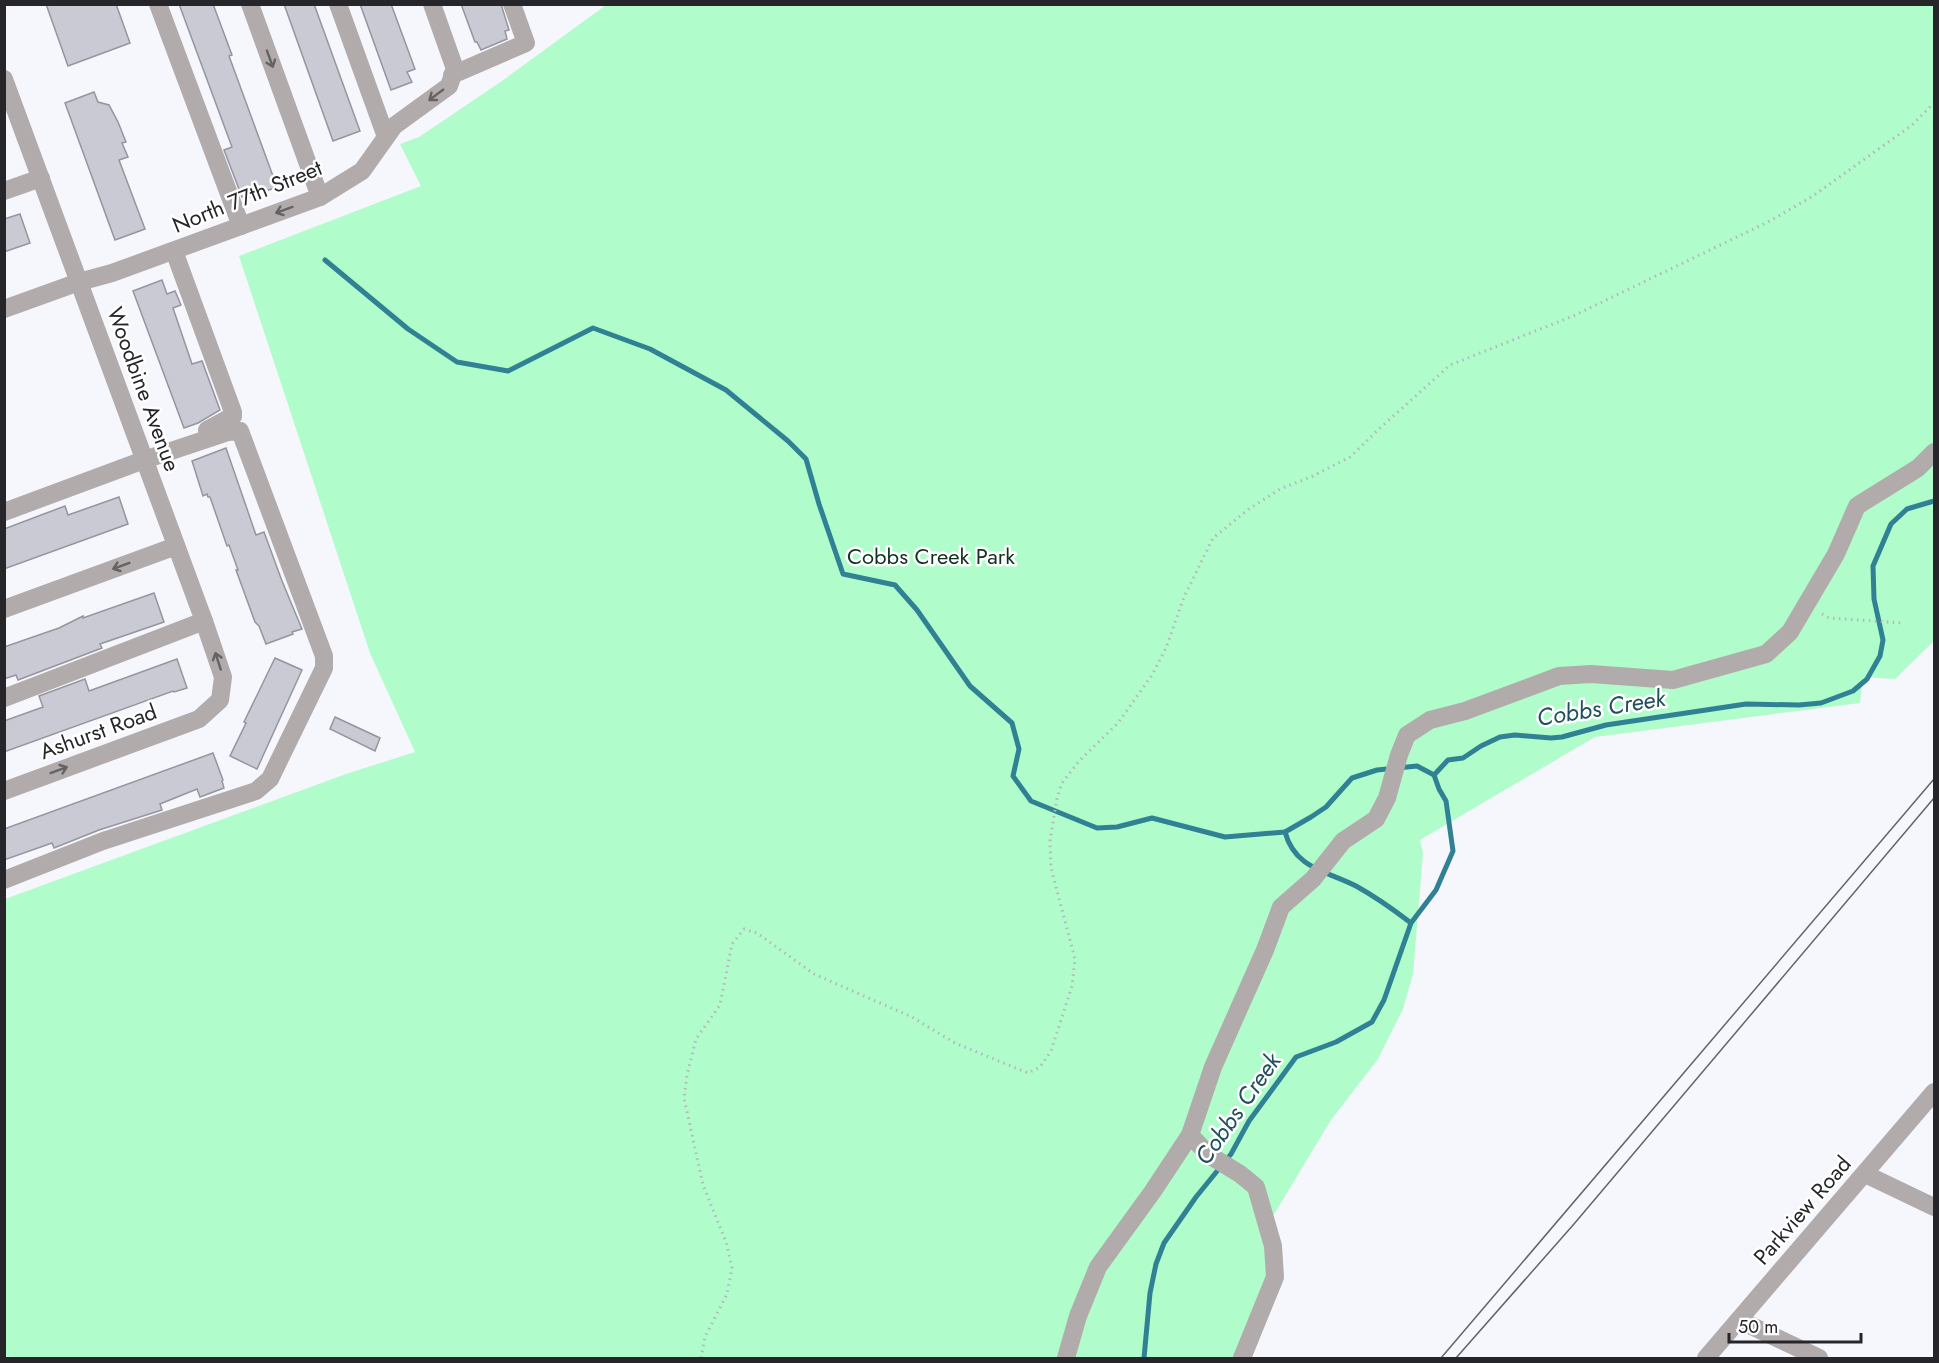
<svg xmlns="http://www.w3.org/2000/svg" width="1939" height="1363" viewBox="0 0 1939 1363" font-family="Jost,sans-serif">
<rect width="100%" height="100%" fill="#f6f6fd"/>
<polygon fill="#b0fccb" points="606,5 1934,5 1934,641 1895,679 1863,677 1860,703 1595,737 1420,840 1423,853 1413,974 1403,1009 1378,1059 1331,1120 1273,1216 1280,1272 1247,1358 5,1358 5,899 346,774 415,752 370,653 239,256 421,186 400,144 419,137 502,81"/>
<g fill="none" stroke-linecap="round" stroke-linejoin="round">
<g stroke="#318194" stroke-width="5">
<polyline points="325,260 408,329 457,362 508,371 593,328 650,349 726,390 788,441 806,459 819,504 843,574 895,585 917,610 970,686 1012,723 1019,749 1013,776 1031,801 1097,828 1117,827 1152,818 1225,837 1285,832 1311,817 1326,807 1352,778 1377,770 1417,766 1434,775"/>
<path d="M1285,832C1295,869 1327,871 1356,886C1376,897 1394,910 1411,923"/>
<polyline points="1144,1358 1150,1293 1156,1264 1164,1243 1196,1197 1231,1154 1249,1121 1296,1057 1336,1042 1372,1022 1384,1000 1411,923 1436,890 1453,851 1446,801 1439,789 1434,775 1448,760 1463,758 1481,746 1500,737 1515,735 1551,738 1562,737 1606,725 1746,704 1799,705 1821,703 1853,691 1867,679 1880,656 1883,640 1874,599 1873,566 1891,524 1907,509 1934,501"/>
</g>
</g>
<g fill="#cacad5" stroke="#9595a0" stroke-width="1.5">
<polygon points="46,4 116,4 130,43 68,66"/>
<polygon points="179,4 213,4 232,55 229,56 277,187 250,197 249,195 242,197 224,150 232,147"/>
<polygon points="284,4 314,4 360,131 333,141"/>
<polygon points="360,4 391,4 415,69 407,72 412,82 391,90"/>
<polygon points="461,4 501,4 509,30 505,31 507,39 481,50 477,42 475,42"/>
<polygon points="94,92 98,102 109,105 118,122 126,142 122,143 128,157 119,160 145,229 115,240 65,103"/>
<polygon points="20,214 30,243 4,252 4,219"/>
<polygon points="162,280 167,294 175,291 181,305 173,308 192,364 202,361 220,410 198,423 184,428 133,291"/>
<polygon points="226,448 256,535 264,532 282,581 302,629 292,632 293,634 266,644 259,626 255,622 236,570 238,570 229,545 227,546 210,497 208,497 207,494 203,496 192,461"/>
<polygon points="119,497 128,524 4,569 4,529 65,506 68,515"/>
<polygon points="154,593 164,622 100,644 102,648 18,680 16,675 4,679 4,647 59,628 83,616 83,618"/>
<polygon points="275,658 302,670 257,769 230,756 246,723 244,722"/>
<polygon points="177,659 187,688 174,692 173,691 4,752 4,721 43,707 39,696 85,679 89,691"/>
<polygon points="335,717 380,738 375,751 330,729"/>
<polygon points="213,753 223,780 222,781 224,788 200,797 197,789 160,804 162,810 99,830 54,848 52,843 4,860 4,829"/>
</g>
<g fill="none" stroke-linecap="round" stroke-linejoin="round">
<g stroke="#b6b6bd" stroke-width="3" stroke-dasharray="1.5 4.5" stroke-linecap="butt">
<polyline points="1822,614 1829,618 1903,623"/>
<polyline points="701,1358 705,1337 727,1294 732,1268 726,1242 703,1185 684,1098 687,1075 696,1039 720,1005 732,944 744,929 757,933 814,974 912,1017 955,1043 1028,1073 1040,1067 1051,1051 1072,986 1075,959 1051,868 1050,841 1057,798 1062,783 1080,760 1118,723 1152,675 1166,648 1184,597 1213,538 1249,509 1280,489 1313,476 1350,457 1379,429 1450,365 1573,316 1768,222 1813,196 1912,125 1934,103"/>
</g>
<g stroke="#b2abab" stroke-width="18">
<polyline points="158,4 241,226"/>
<polyline points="250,4 320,197"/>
<polyline points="338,4 386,137"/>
<polyline points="452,75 526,43 512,4"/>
<polyline points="4,79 204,621 223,677 220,700 199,719 4,791"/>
<polyline points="4,191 41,178"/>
<polyline points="174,251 233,412 233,416 207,430"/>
<polyline points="4,309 79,282 112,273 320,197 362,171 394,126 449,86 455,69 432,4"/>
<polyline points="4,512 144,460 228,432 240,431 324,656 324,668 270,779 256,791 103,841 4,880"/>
<polyline points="4,609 176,546"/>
<polyline points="4,698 204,621"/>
<polyline points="1865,1174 1934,1207"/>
<polyline points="1739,1320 1819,1358"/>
<polyline points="1066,1358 1078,1316 1098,1267 1153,1191 1190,1135"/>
<polyline points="1242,1358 1275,1277 1273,1246 1256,1187 1240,1174 1209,1155 1190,1135 1213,1067 1265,950 1281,907 1313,879 1343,841 1376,819 1387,798 1399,755 1407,735 1430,720 1465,711 1559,676 1591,674 1673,680 1766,654 1790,632 1836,554 1857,506 1918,468 1934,452"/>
<polyline points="1706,1358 1934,1092"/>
</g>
<g stroke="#646468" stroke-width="1.5">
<polyline points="1441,1358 1934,779"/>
<polyline points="1456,1358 1574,1224 1934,798"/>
</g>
</g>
<defs><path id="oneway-shaft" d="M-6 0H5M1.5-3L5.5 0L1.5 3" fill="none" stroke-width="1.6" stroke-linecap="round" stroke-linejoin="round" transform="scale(1.5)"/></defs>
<g stroke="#656264">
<use href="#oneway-shaft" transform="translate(270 59) rotate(70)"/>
<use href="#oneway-shaft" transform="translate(436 95) rotate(143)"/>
<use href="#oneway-shaft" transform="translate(284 210) rotate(160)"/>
<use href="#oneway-shaft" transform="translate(121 566) rotate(160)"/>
<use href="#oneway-shaft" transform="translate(218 661) rotate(-108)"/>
<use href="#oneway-shaft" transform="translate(59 770) rotate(-20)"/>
</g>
<g text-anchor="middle" stroke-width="5" stroke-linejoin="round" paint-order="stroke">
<g font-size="22" fill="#26262a" stroke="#fff">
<text transform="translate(247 196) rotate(-22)" y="8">North 77th Street</text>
<text transform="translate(144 389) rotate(70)" y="8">Woodbine Avenue</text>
<text transform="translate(98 731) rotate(-20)" y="8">Ashurst Road</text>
<text transform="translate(1802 1210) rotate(-49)" y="8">Parkview Road</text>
</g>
<g font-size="22" fill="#10321f" stroke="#fff">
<text x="931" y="564">Cobbs Creek Park</text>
</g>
<g font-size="24" font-style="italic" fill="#21505b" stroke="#fff">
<text transform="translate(1601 708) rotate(-9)" y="8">Cobbs Creek</text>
<text transform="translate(1238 1109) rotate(-55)" y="8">Cobbs Creek</text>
</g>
</g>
<rect width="1939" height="1363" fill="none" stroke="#26262a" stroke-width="12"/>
<path d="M1729 1333v9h132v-9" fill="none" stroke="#26262a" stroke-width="3"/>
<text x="1738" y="1333" font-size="18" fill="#26262a" stroke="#ffffff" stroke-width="4.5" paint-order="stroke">50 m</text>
</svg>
